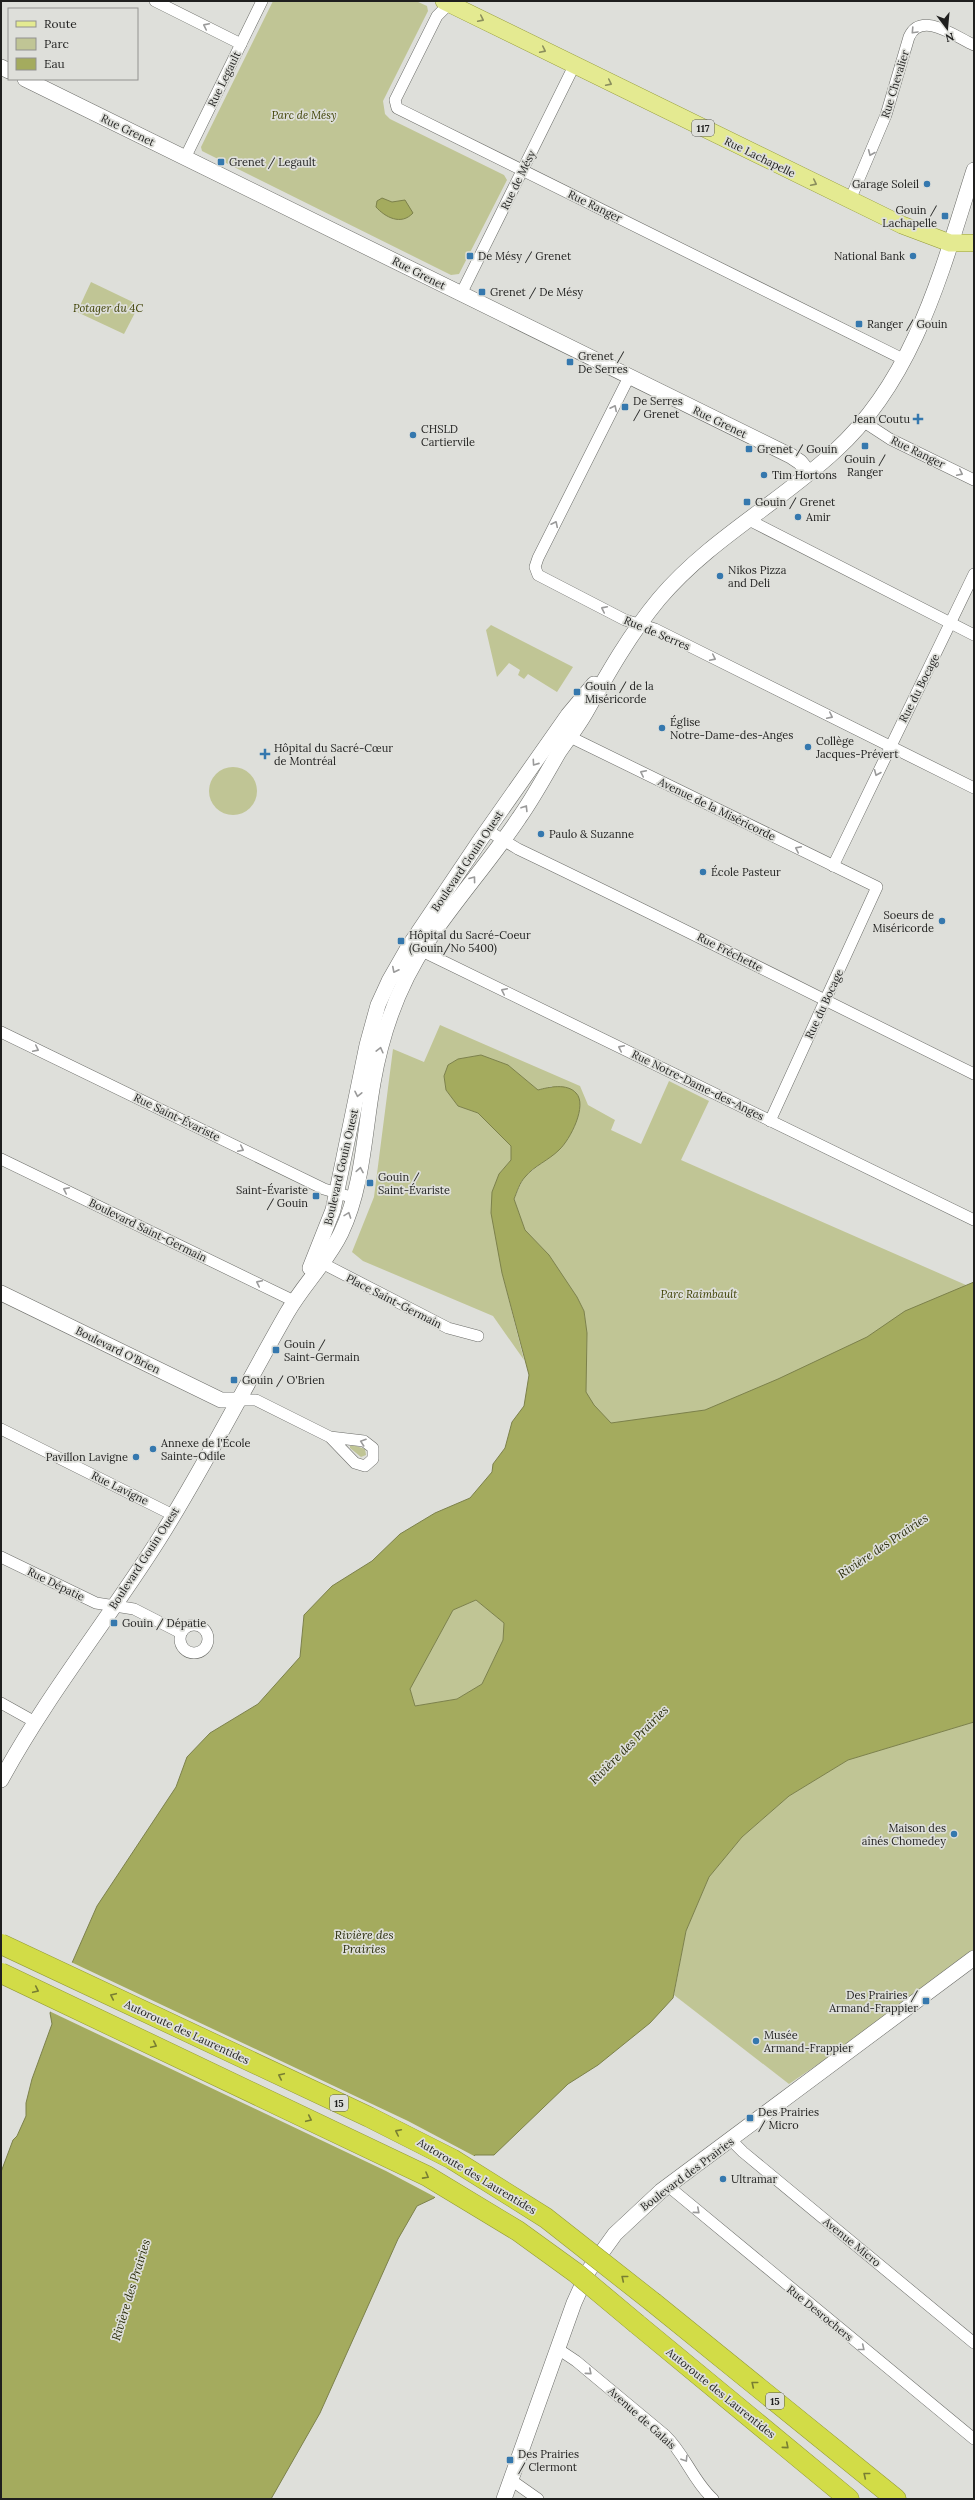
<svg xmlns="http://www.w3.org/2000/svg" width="975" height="2500" viewBox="0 0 975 2500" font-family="Lora,serif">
<rect width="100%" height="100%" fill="#dedfda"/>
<g fill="#c0c595">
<polygon points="273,1 416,1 427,6 428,11 383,101 385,114 390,119 504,175 507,180 459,274 451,275 202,151 201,147"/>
<polygon points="91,282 139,305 124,334 77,312"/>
<polygon points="491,625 573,667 557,692 528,674 524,679 518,675 520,670 509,663 497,677 486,630"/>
<circle cx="233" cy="791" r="24"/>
<polygon points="440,1025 580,1086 588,1105 615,1120 611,1130 641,1144 669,1081 709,1101 681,1160 966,1285 914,1320 707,1419 611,1423 593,1405 586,1392 587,1333 584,1311 577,1297 549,1255 525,1230 514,1199 524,1177 560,1149 552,1086 538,1090 508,1065 481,1055 458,1059 448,1065 444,1076 446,1090 458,1106 478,1113 511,1146 511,1160 499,1174 502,1273 524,1360 493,1316 363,1261 352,1252 374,1197 393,1049 424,1062"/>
<polygon points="353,1445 365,1449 366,1455 361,1457 350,1448 350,1446"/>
<polygon points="476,1600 504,1623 503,1640 482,1684 457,1699 415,1706 410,1689 453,1610"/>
<polygon points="974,1722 974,1958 789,2084 674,1995 686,1931 709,1877 742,1837 789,1796 848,1760"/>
</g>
<g fill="#a4ab5e" stroke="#7c814b" fill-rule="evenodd">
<path d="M382,198L392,202L405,200L413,213C401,226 385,217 376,207L377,201Z"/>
<path d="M481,1055L508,1065L538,1090C549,1087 567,1083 576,1093C588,1105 570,1140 559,1150C549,1160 534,1166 525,1177C520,1182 517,1192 514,1199L525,1230L549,1255L577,1297L584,1311L587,1333L586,1392L594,1405L611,1423L705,1410L778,1379L867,1337L905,1311L974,1282V1722L848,1760L789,1796L742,1837L709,1877L686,1931L673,1998L650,2023L598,2065L568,2084L494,2155H475L434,2198L417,2206L398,2239L320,2413L271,2499H1V2172L13,2140L17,2136L26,2116V2103L32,2079L52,2024L50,2013L97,1906L176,1787L187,1757L210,1733L258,1704L300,1657L304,1615L332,1586L372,1561L400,1534L435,1513L470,1498L492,1472L493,1464L505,1448L512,1422L524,1406L529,1375L502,1273L491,1213L492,1192L499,1174L511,1160V1146L478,1113L458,1106L446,1090L444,1076L448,1065L458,1059ZM476,1600L504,1623L503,1640L482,1684L457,1699L415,1706L410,1689L453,1610Z"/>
</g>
<polygon fill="#dedfda" points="71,1962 408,2121 476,2157 437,2198 386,2171 49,2011"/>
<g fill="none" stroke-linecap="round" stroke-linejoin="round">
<defs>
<g id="street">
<polyline points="155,1 241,44"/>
<polyline points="452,1 437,16 395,100 397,108 905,360"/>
<polyline points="185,158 262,1"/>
<path d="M850,200L886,115L909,37C921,10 956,37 974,45"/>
<polyline points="461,294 574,66"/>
<polyline points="629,377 538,558 535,567 538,575 625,620 655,629 974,788"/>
<polyline points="864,422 890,439 974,480"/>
<polyline points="747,519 974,635"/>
<polyline points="564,734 877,887 770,1121"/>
<path d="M487,830L518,849C671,922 822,999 974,1074"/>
<polyline points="833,866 974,574"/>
<polyline points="422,951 974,1220"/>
<polyline points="1,1032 324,1189 354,1198"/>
<polyline points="1,1159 294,1301"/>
<polyline points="316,1260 448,1328 478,1336"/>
<polyline points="237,1400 256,1400 330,1437 364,1441 373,1448 373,1459 365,1466 355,1463 330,1437"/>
<polyline points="1,1429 173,1515"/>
<polyline points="1,1557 96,1603 134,1609 181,1633"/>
<circle cx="194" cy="1639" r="14"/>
<polyline points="1,1703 35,1722"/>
<polyline points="731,2140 743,2152 974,2343"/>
<polyline points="668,2186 974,2439"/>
<path d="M558,2349L576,2361L665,2435C685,2454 693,2481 713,2499"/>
<polyline points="511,2480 538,2499"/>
</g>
<g id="secondary">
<polyline points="1,67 9,71"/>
<polyline points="25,79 791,456 800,462 809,473"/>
<polyline points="310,1268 333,1210 367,1045 378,1005 389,981 409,946 481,839 568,715 594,684"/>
<polyline points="1,1293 221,1400 237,1400"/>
<path d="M1,1780C47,1695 108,1620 159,1539C205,1466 244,1388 287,1313C303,1285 327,1262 341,1233C363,1187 364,1134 373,1083C382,1031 398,985 428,941C456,899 491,860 519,818C534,797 546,774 559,752C568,739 578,726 586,712C608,673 630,634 659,599C710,539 778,504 835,451C915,378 942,270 974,170"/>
<polyline points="504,2499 574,2303 589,2270 615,2234 661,2191 974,1958"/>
</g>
<polyline id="primary" points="444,1 902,225 950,243 974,243"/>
<g id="highway">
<polyline points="654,2303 896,2499"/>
<polyline points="637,2324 849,2499"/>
</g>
</defs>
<use href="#street" stroke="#6b6c68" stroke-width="12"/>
<use href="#secondary" stroke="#6b6c68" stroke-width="16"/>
<use href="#primary" stroke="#939a39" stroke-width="18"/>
<use href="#highway" stroke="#939a39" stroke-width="21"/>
<use href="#street" stroke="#fff" stroke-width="11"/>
<use href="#secondary" stroke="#fff" stroke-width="15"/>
<use href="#primary" stroke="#e4ea91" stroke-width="17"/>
<use href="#highway" stroke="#d2dc47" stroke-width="20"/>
<defs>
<g id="highway-bridge">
<polyline points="1,1944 369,2117 452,2159 546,2218 654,2303"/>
<polyline points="1,1973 427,2176 518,2231 576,2273 637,2324"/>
</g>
</defs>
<use href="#highway-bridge" stroke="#939a39" stroke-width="21" stroke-linecap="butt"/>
<use href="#highway-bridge" stroke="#d2dc47" stroke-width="20"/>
</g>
<defs><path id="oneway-chevron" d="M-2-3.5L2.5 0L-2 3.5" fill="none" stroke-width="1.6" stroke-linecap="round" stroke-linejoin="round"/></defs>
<g stroke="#8b8f5d">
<use href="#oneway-chevron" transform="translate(481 19) rotate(26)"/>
<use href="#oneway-chevron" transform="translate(543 50) rotate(26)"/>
<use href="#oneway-chevron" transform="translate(609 83) rotate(26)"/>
<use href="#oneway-chevron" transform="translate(814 183) rotate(26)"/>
</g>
<g stroke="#9a9a9a">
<use href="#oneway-chevron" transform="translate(206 26) rotate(-154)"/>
<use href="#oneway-chevron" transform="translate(914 31) rotate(133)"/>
<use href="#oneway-chevron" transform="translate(871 153) rotate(113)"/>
<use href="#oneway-chevron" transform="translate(614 408) rotate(-63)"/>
<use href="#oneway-chevron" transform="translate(960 473) rotate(26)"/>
<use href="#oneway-chevron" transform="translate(555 524) rotate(-64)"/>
<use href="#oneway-chevron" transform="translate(604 609) rotate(-154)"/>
<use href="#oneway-chevron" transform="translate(713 658) rotate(26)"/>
<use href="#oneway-chevron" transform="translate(830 716) rotate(26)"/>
<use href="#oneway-chevron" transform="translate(535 763) rotate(125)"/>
<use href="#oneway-chevron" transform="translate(643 773) rotate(-154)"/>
<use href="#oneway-chevron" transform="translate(877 773) rotate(113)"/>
<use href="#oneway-chevron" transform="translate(525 808) rotate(-58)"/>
<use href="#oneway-chevron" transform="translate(798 849) rotate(-154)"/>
<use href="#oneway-chevron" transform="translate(473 879) rotate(-53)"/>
<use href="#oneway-chevron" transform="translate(395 970) rotate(117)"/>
<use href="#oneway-chevron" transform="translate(504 991) rotate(-154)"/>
<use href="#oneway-chevron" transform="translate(621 1048) rotate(-154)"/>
<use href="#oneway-chevron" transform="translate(36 1049) rotate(26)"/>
<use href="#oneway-chevron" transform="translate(380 1050) rotate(-76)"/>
<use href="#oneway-chevron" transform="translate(358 1094) rotate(102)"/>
<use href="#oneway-chevron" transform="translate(241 1149) rotate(26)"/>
<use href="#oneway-chevron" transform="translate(360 1170) rotate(-80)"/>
<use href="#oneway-chevron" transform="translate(66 1190) rotate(-154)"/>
<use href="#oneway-chevron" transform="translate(348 1215) rotate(-70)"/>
<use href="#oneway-chevron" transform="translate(259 1283) rotate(-154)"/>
<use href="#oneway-chevron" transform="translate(363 1442) rotate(-161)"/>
<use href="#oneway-chevron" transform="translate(697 2211) rotate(41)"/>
<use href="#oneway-chevron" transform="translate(862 2348) rotate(39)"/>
<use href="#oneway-chevron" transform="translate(589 2372) rotate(40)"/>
<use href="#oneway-chevron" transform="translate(685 2459) rotate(58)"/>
</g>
<g stroke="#787e32">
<use href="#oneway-chevron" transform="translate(36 1990) rotate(25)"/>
<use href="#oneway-chevron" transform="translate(113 1996) rotate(-155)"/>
<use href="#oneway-chevron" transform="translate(154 2045) rotate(25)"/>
<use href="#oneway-chevron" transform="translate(281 2076) rotate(-155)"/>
<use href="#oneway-chevron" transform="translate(309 2119) rotate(25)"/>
<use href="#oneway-chevron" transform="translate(398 2132) rotate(-154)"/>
<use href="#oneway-chevron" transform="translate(426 2176) rotate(29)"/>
<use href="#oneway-chevron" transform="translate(624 2278) rotate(-141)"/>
<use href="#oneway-chevron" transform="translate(754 2384) rotate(-141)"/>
<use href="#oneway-chevron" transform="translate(786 2446) rotate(40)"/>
<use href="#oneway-chevron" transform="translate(866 2475) rotate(-141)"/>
</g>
<g fill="#3578ae" stroke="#dedfda" stroke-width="1.5">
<rect x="217" y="158" width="8" height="8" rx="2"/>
<circle cx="927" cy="184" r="4"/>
<rect x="941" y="212" width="8" height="8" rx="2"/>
<rect x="466" y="252" width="8" height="8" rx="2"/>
<circle cx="913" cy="256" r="4"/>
<rect x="478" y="288" width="8" height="8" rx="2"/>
<rect x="855" y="320" width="8" height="8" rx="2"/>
<rect x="566" y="358" width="8" height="8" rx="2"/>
<rect x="621" y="403" width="8" height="8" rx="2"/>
<path d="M916 413h4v4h4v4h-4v4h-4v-4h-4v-4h4z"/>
<circle cx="413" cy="435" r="4"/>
<rect x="861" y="442" width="8" height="8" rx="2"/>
<rect x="745" y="445" width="8" height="8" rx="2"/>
<circle cx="764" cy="475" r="4"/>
<rect x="743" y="498" width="8" height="8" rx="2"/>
<circle cx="798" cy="517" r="4"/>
<circle cx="720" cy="576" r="4"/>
<rect x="573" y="688" width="8" height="8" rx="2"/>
<circle cx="662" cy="728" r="4"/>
<circle cx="808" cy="747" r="4"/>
<path d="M263 748h4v4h4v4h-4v4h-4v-4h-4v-4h4z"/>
<circle cx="541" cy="834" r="4"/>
<circle cx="703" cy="872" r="4"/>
<circle cx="942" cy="921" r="4"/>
<rect x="397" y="937" width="8" height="8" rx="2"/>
<rect x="366" y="1179" width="8" height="8" rx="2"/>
<rect x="312" y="1192" width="8" height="8" rx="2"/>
<rect x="272" y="1346" width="8" height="8" rx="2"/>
<rect x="230" y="1376" width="8" height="8" rx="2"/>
<circle cx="153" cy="1449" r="4"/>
<circle cx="136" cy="1457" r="4"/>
<rect x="110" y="1619" width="8" height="8" rx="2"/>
<circle cx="954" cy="1834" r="4"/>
<rect x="922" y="1997" width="8" height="8" rx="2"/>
<circle cx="756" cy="2041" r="4"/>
<rect x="746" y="2114" width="8" height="8" rx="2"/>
<circle cx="723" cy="2179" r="4"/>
<rect x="506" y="2456" width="8" height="8" rx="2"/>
</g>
<g text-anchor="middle" stroke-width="3.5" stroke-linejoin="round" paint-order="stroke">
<g fill="#dedfda" stroke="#585956" stroke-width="1">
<rect x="692" y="120" width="22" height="16" rx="3"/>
<rect x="330" y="2095" width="18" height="16" rx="3"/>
<rect x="766" y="2393" width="18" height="16" rx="3"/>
</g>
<g font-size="10" font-weight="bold" fill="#1f1f1e">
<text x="703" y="132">117</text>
<text x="339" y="2107">15</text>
<text x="775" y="2405">15</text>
</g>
<g font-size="11" fill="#1f1f1e" stroke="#dedfda">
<text transform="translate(224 79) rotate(-64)" y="4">Rue Legault</text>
<text transform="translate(895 84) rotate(-73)" y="4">Rue Chevalier</text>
<text transform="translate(128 130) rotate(26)" y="4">Rue Grenet</text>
<text transform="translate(760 157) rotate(26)" y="4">Rue Lachapelle</text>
<text transform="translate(518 180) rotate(-64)" y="4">Rue de Mésy</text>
<text transform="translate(595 206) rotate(26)" y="4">Rue Ranger</text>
<text transform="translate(419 273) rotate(27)" y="4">Rue Grenet</text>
<text transform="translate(720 422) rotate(26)" y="4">Rue Grenet</text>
<text transform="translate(918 452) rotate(26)" y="4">Rue Ranger</text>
<text transform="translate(657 633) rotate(23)" y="4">Rue de Serres</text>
<text transform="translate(919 688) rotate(-63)" y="4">Rue du Bocage</text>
<text transform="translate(717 809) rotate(26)" y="4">Avenue de la Miséricorde</text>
<text transform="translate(467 861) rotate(-56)" y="4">Boulevard Gouin Ouest</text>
<text transform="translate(730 952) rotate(27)" y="4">Rue Fréchette</text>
<text transform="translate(824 1004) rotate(-65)" y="4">Rue du Bocage</text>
<text transform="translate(698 1085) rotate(26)" y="4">Rue Notre-Dame-des-Anges</text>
<text transform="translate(177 1117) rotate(26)" y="4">Rue Saint-Évariste</text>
<text transform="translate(341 1167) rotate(-77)" y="4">Boulevard Gouin Ouest</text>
<text transform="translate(148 1230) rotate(26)" y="4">Boulevard Saint-Germain</text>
<text transform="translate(394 1301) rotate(27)" y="4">Place Saint-Germain</text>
<text transform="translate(118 1350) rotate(26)" y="4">Boulevard O'Brien</text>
<text transform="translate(120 1488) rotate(26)" y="4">Rue Lavigne</text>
<text transform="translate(144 1558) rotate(-57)" y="4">Boulevard Gouin Ouest</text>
<text transform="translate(56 1584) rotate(26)" y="4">Rue Dépatie</text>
<text transform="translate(187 2032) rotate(25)" y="4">Autoroute des Laurentides</text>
<text transform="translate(687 2174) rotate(-37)" y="4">Boulevard des Prairies</text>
<text transform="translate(477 2176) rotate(31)" y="4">Autoroute des Laurentides</text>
<text transform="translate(852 2242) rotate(39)" y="4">Avenue Micro</text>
<text transform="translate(820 2313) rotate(39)" y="4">Rue Desrochers</text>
<text transform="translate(721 2393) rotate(39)" y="4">Autoroute des Laurentides</text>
<text transform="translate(642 2418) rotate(42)" y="4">Avenue de Galais</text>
</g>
<g font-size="11" font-style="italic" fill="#3c3f01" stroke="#dedfda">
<text x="304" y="119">Parc de Mésy</text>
<text x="108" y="312">Potager du 4C</text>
<text x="699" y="1298">Parc Raimbault</text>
</g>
<g font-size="11" fill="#1f1f1e" stroke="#dedfda" text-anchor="start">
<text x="229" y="166">Grenet / Legault</text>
<text x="919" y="188" text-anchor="end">Garage Soleil</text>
<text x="937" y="214" text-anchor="end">Gouin /<tspan x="937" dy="13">Lachapelle</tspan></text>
<text x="478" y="260">De Mésy / Grenet</text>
<text x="905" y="260" text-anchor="end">National Bank</text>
<text x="490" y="296">Grenet / De Mésy</text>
<text x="867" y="328">Ranger / Gouin</text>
<text x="578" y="360">Grenet /<tspan x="578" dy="13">De Serres</tspan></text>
<text x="633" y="405">De Serres<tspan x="633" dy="13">/ Grenet</tspan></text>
<text x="910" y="423" text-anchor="end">Jean Coutu</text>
<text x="421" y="433">CHSLD<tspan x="421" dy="13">Cartiervile</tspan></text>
<text x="757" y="453">Grenet / Gouin</text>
<text x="865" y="463" text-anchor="middle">Gouin /<tspan x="865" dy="13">Ranger</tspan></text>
<text x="772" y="479">Tim Hortons</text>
<text x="755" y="506">Gouin / Grenet</text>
<text x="806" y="521">Amir</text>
<text x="728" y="574">Nikos Pizza<tspan x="728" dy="13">and Deli</tspan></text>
<text x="585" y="690">Gouin / de la<tspan x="585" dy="13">Miséricorde</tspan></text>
<text x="670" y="726">Église<tspan x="670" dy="13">Notre-Dame-des-Anges</tspan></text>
<text x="816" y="745">Collège<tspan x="816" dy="13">Jacques-Prévert</tspan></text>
<text x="274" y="752">Hôpital du Sacré-Cœur<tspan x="274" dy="13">de Montréal</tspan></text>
<text x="549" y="838">Paulo &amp; Suzanne</text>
<text x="711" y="876">École Pasteur</text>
<text x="934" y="919" text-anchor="end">Soeurs de<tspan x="934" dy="13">Miséricorde</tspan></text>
<text x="409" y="939">Hôpital du Sacré-Coeur<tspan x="409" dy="13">(Gouin/No 5400)</tspan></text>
<text x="378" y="1181">Gouin /<tspan x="378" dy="13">Saint-Évariste</tspan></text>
<text x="308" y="1194" text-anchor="end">Saint-Évariste<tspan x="308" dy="13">/ Gouin</tspan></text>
<text x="284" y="1348">Gouin /<tspan x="284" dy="13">Saint-Germain</tspan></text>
<text x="242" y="1384">Gouin / O'Brien</text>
<text x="161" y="1447">Annexe de l'École<tspan x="161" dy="13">Sainte-Odile</tspan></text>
<text x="128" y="1461" text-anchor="end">Pavillon Lavigne</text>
<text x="122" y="1627">Gouin / Dépatie</text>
<text x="946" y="1832" text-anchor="end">Maison des<tspan x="946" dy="13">aînés Chomedey</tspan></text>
<text x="918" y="1999" text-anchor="end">Des Prairies /<tspan x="918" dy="13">Armand-Frappier</tspan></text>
<text x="764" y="2039">Musée<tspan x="764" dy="13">Armand-Frappier</tspan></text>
<text x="758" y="2116">Des Prairies<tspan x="758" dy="13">/ Micro</tspan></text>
<text x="731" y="2183">Ultramar</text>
<text x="518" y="2458">Des Prairies<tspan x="518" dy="13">/ Clermont</tspan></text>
</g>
<g font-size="12" font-style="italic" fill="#2a2d0b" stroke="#dedfda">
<text transform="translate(883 1546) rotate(-34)" y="4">Rivière des Prairies</text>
<text transform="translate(629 1745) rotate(-45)" y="4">Rivière des Prairies</text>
<text x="364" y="1939">Rivière des<tspan x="364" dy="14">Prairies</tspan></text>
<text transform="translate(131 2290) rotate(-73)" y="4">Rivière des Prairies</text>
</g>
</g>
<rect width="975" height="2500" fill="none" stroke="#1f1f1e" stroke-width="4"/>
<rect x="8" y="8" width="130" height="72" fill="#dedfda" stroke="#92928f"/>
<rect x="16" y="21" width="20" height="6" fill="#e4ea91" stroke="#92928f"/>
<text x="44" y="28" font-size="12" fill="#1f1f1e">Route</text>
<rect x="16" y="38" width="20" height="12" fill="#c0c595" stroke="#92928f"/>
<text x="44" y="48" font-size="12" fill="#1f1f1e">Parc</text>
<rect x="16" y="58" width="20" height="12" fill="#a4ab5e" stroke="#92928f"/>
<text x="44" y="68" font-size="12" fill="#1f1f1e">Eau</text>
<g transform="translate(947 28) rotate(164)" stroke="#dedfda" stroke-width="3" paint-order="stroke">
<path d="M0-3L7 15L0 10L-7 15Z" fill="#1f1f1e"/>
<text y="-6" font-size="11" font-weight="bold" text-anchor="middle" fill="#1f1f1e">N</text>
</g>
</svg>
